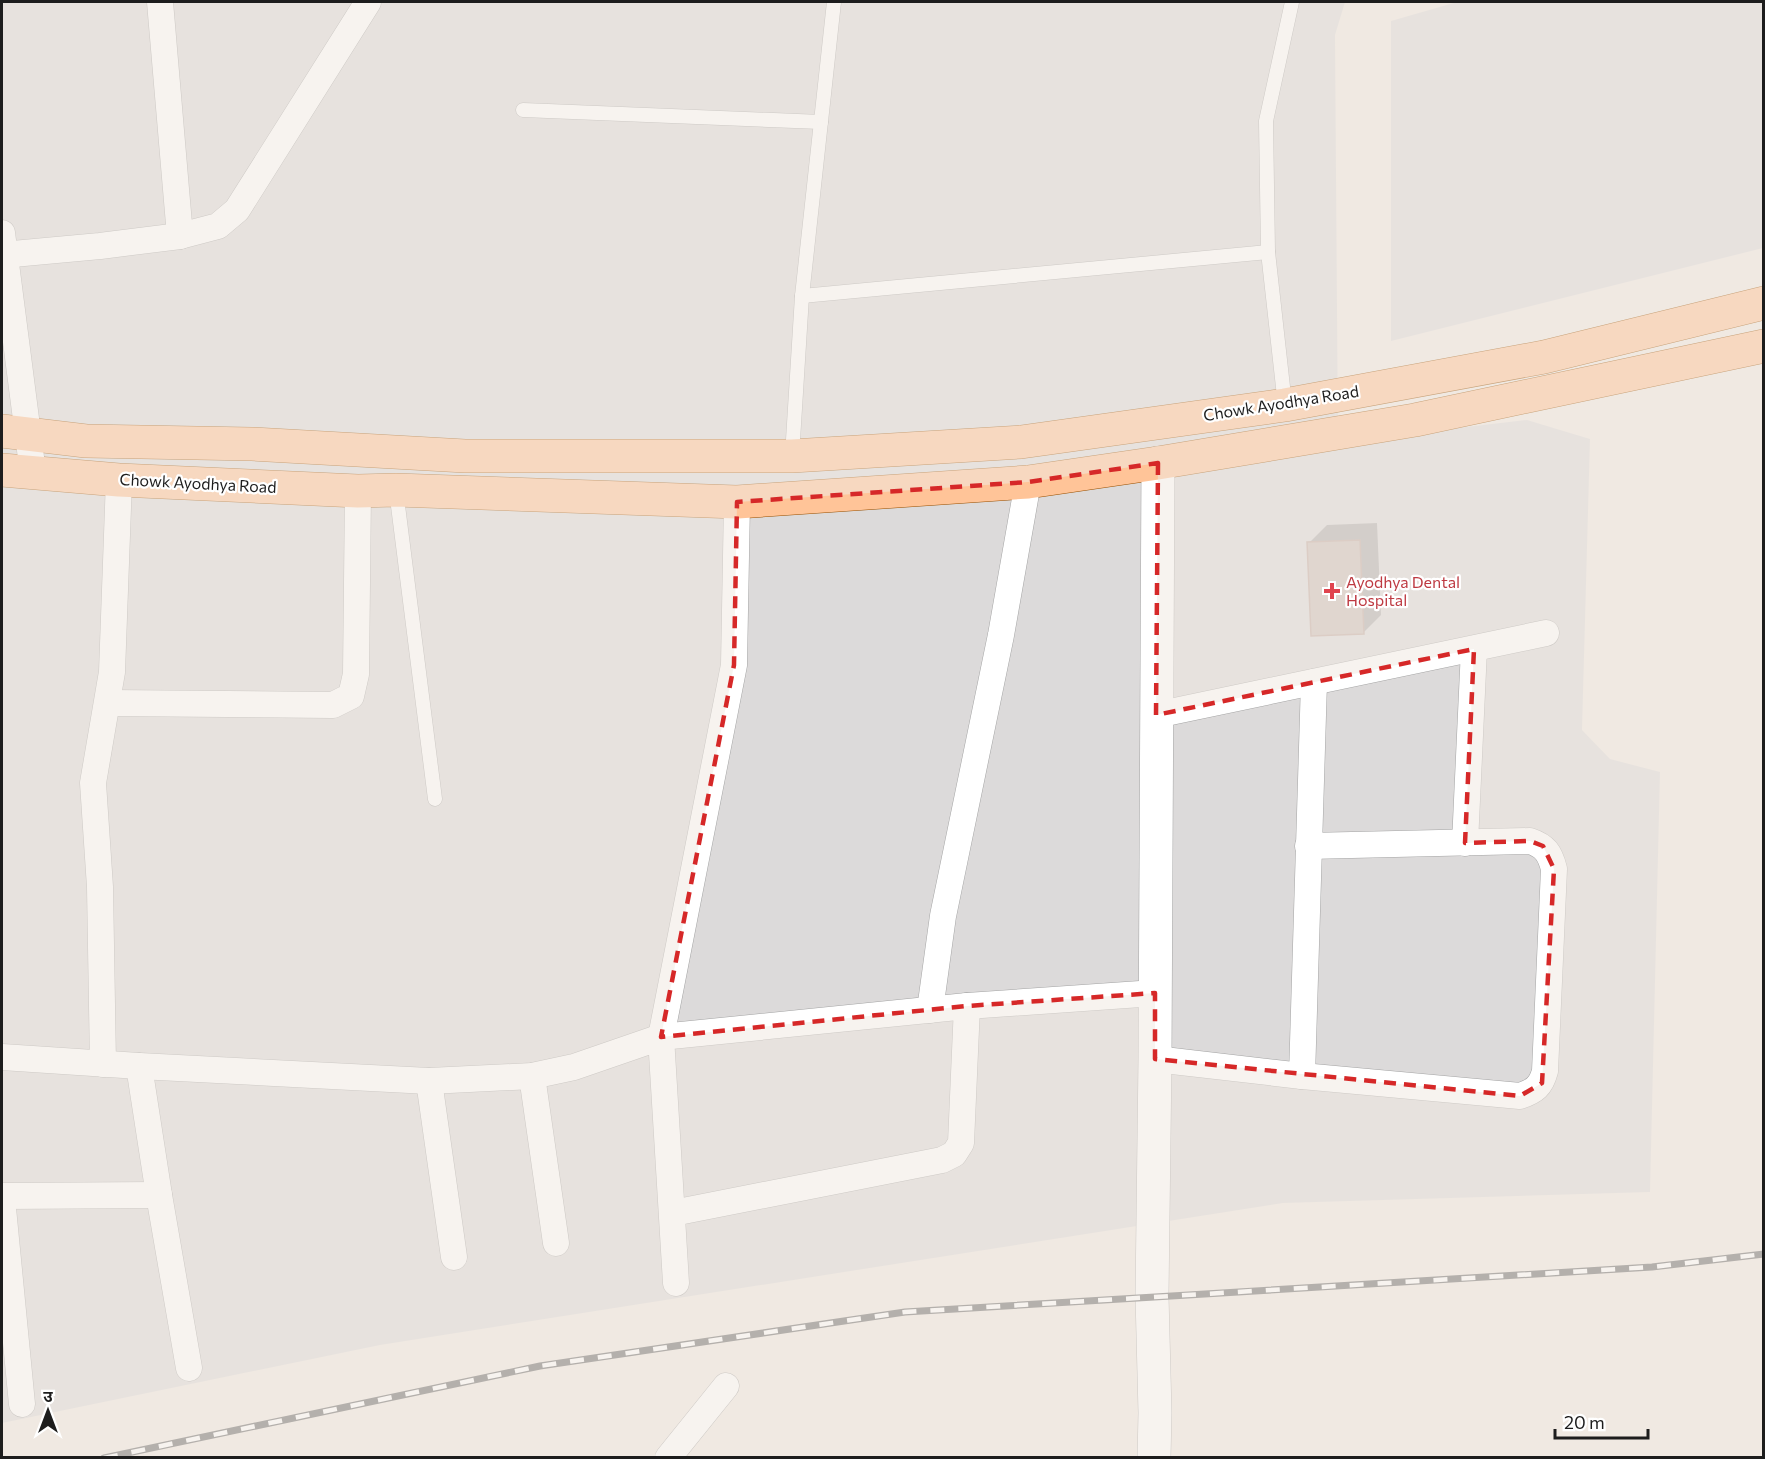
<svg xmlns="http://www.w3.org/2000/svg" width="1765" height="1459" viewBox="0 0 1765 1459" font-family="Commissioner,'Noto Sans Devanagari',sans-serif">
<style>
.residential{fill:#dcdada}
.shadow{fill:#0003}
.building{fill:#ccbeb8;stroke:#c3aca3;stroke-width:1.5}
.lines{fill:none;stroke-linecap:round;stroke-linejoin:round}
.service-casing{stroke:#a4a4a4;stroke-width:15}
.minor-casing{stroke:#a4a4a4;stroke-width:27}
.tertiary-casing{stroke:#a4a4a4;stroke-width:34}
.primary-casing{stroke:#974f00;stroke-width:34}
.service{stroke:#fff;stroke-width:14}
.minor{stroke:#fff;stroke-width:26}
.tertiary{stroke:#fff;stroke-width:33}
.primary{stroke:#ffc498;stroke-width:33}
.rail-casing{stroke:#6b6b6b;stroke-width:7}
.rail{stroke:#fff;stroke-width:4.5;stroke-dasharray:14;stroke-linecap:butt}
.marked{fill:none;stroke:#d62828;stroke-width:4.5;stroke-dasharray:12 8;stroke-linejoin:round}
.health-dot{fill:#e0444e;stroke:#fff;stroke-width:2}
.labels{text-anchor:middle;stroke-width:4.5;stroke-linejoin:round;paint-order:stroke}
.street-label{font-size:16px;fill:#1d1d1d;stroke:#fff}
.health-label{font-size:16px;fill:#be3a42;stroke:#fff;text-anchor:start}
</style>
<rect width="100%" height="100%" fill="#f0e9e2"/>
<g class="residential">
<polygon points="2,2 1345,2 1335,35 1338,442 1527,420 1590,439 1582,730 1610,759 1660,772 1650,1192 1283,1203 380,1345 2,1423"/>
<polygon points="1457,2 1763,2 1763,248 1391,341 1391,21"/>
</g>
<polygon class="shadow" points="1377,523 1381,615 1363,633 1309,543 1327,525"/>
<polygon class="building" points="1360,540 1364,634 1311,636 1307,542"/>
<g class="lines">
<defs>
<g id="service">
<polyline points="523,110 821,122"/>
<polyline points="802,296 1268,252"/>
<polyline points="1285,405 1268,252 1266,121 1292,2"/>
<polyline points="792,456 802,296 834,2"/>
<polyline points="396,490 435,799"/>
</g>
<g id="minor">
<polyline points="160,2 180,236"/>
<polyline points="2,233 33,473"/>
<polyline points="2,255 100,246 180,236 218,226 237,210 368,2"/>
<polyline points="108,703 333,705 351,696 356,674 358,491"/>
<polyline points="1156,715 1546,633"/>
<polyline points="1465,843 1474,649"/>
<polyline points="930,1010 943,916 1001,635 1028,482"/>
<polyline points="2,1057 139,1066 429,1081 532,1076 574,1067 661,1037 967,1006 1155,993"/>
<path d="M1155 1059 1302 1076 1520 1096C1535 1091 1541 1086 1545 1071L1554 869C1550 853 1545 846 1530 841L1308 846"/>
<polyline points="103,1064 100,887 93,783 112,672 119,480"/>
<polyline points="139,1066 159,1195 189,1368"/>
<polyline points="532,1076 556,1243"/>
<polyline points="1302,1076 1314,682"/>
<polyline points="429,1081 454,1257"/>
<polyline points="2,1196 159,1195"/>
<polyline points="2,1198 22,1404"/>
<polyline points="673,1213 942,1160 954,1154 961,1143 967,1006"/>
<polyline points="676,1283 661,1037 734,665 737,502"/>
<polyline points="668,1458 726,1386"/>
</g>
<polyline id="tertiary" points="1154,1458 1155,1413 1152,1296 1155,1059 1158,463"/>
<g id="primary">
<polyline points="2,431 86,441 252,444 465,456 792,456 1021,442 1285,405 1544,357 1764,303"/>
<polyline points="2,470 119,480 358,491 396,490 737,502 1028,482 1158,463 1415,420 1764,346"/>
</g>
</defs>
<use href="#service" class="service-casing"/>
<use href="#minor" class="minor-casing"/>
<use href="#tertiary" class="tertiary-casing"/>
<use href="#primary" class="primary-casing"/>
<use href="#service" class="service"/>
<use href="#minor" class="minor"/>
<use href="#tertiary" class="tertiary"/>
<use href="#primary" class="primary"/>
<defs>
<polyline id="rail" points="104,1458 540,1366 905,1312 1652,1267 1764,1254"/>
</defs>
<use href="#rail" class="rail-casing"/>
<use href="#rail" class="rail"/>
</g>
<path d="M0 0H1765V1459H0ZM1158 463 1156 715 1474 649 1465 843 1530 841 1543 846 1554 869 1542 1083 1520 1096 1155 1059V993L967 1006 661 1037 734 665 737 502 1028 482Z" fill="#f0e9e2" fill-opacity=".55" fill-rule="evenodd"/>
<path class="marked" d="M1158 463 1156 715 1474 649 1465 843 1530 841 1543 846 1554 869 1542 1083 1520 1096 1155 1059V993L967 1006 661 1037 734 665 737 502 1028 482Z"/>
<path class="health-dot" d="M1329 582h6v6h6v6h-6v6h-6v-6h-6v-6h6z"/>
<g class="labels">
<g class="street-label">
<text transform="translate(1281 403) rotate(-9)" y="6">Chowk Ayodhya Road</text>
<text transform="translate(198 483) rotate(3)" y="6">Chowk Ayodhya Road</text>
</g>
<g class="health-label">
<text x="1346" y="588">Ayodhya Dental<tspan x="1346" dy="18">Hospital</tspan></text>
</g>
</g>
<rect width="1765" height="1459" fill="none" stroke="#1d1d1d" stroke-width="6"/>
<g transform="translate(48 1411)" stroke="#ffffff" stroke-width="4.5" paint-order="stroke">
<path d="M0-4.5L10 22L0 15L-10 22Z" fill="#1d1d1d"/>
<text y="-9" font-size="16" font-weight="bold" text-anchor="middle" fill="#1d1d1d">उ</text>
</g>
<path d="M1555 1429v9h93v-9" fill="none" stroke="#1d1d1d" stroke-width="3"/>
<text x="1564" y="1429" font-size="18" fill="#1d1d1d" stroke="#ffffff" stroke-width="4.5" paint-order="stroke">20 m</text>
</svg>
